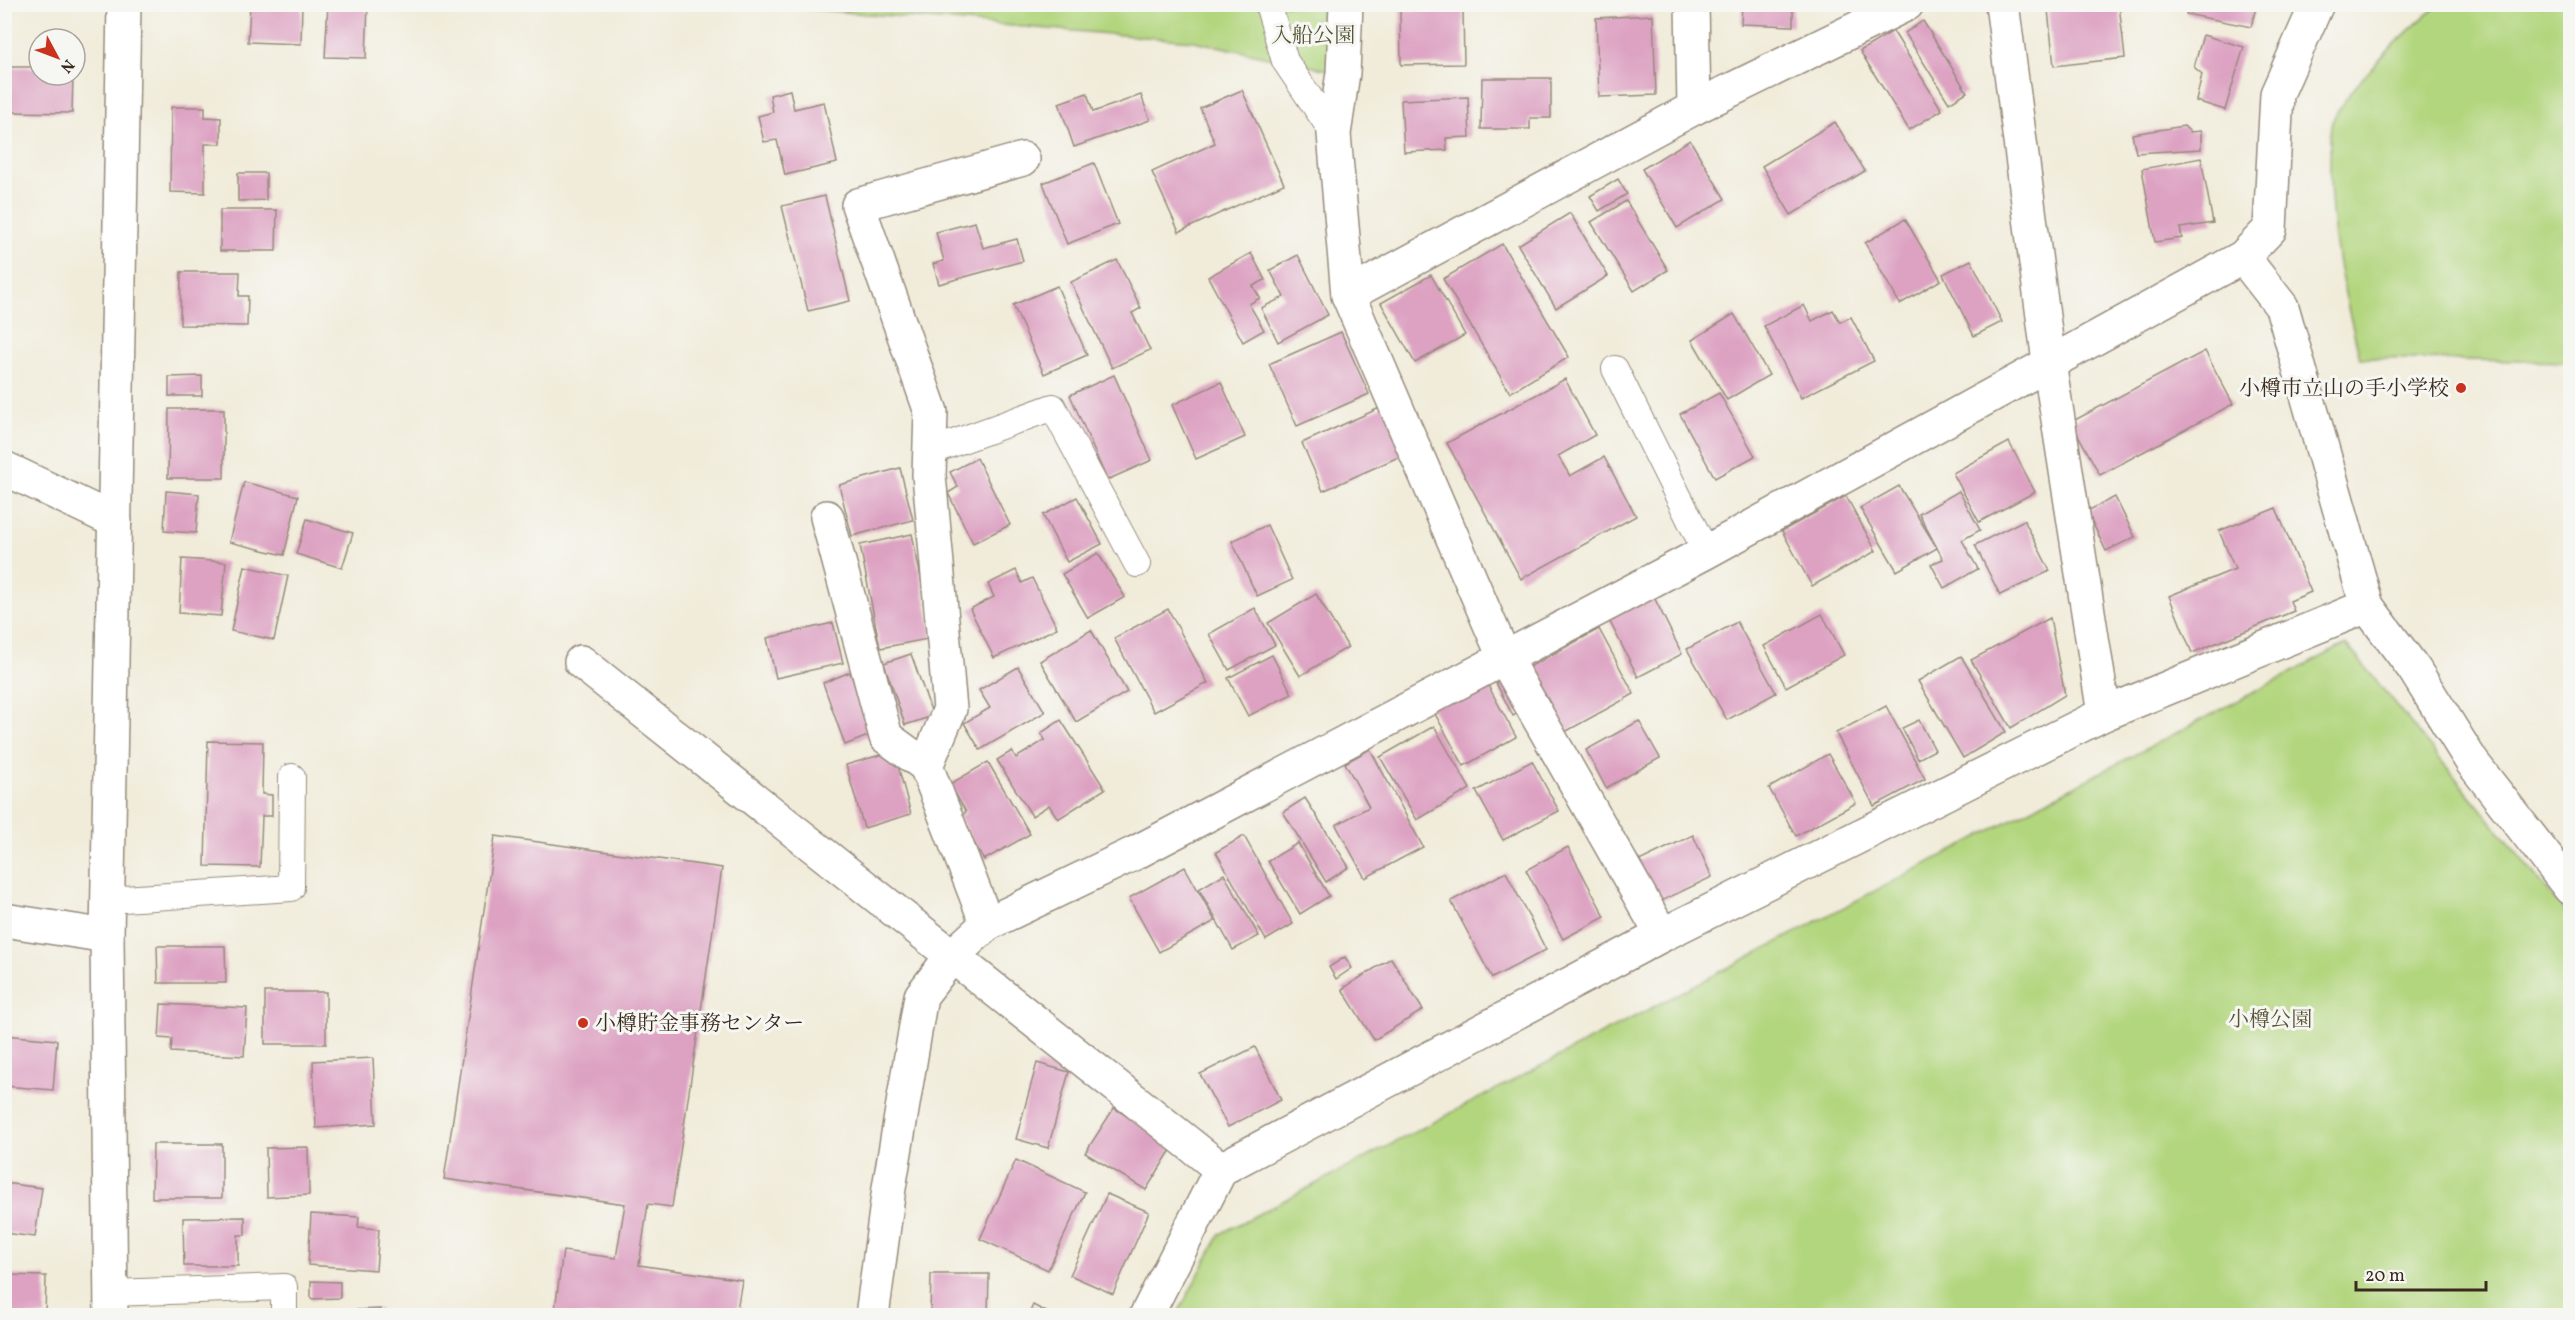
<svg xmlns="http://www.w3.org/2000/svg" width="2575" height="1320" viewBox="0 0 2575 1320" font-family="Vollkorn,'Noto Serif JP',serif">
<style>
.green{fill:#b2d67e;stroke:#76804e;stroke-width:1.5}
.building{fill:#dda2c2}
.lines{fill:none;stroke-linecap:round;stroke-linejoin:round}
.service-casing{stroke:#968b7c;stroke-width:28}
.minor-casing{stroke:#968b7c;stroke-width:36}
.tertiary-casing{stroke:#968b7c;stroke-width:36}
.service{stroke:#fff;stroke-width:26}
.minor{stroke:#fff;stroke-width:33}
.tertiary{stroke:#fff;stroke-width:33}
.poi-dot{fill:#c8321e;stroke:#f6f6f2;stroke-width:2}
.labels{text-anchor:middle;stroke-width:6;stroke-linejoin:round;paint-order:stroke}
.park-label{font-size:21px;fill:#595536;stroke:#f6f6f2}
.poi-label{font-size:21px;fill:#3b2a1e;stroke:#f6f6f2;text-anchor:end}
</style>
<rect width="100%" height="100%" fill="#f6f6f2"/>
<filter id="ink" filterUnits="userSpaceOnUse"><feTurbulence type="fractalNoise" baseFrequency=".0167" numOctaves="2"/><feDisplacementMap in="SourceGraphic" scale="12" xChannelSelector="R" yChannelSelector="G"/><feConvolveMatrix kernelMatrix="1 2 1 2 8 2 1 2 1" color-interpolation-filters="sRGB"/></filter>
<filter id="wash" filterUnits="userSpaceOnUse"><feTurbulence type="fractalNoise" baseFrequency=".008" numOctaves="4" result="noise"/><feDisplacementMap in="SourceGraphic" scale="24" xChannelSelector="R" yChannelSelector="G"/><feGaussianBlur stdDeviation="1.35" result="paint"/><feColorMatrix in="noise" values="0 0 0 0 0 0 0 0 0 0 0 0 0 0 0 0 0 1.4 0 .05"/><feComposite in="paint" operator="in"/></filter>
<g filter="url(#wash)">
<rect width="100%" height="100%" fill="#f1ecda"/>
<g class="green">
<polygon points="760,5 1344,5 1343,73 1194,41"/>
<path d="M2440 5H2570V362L2360 358C2344 294 2329 229 2330 163 2331 151 2329 138 2331 126 2335 101 2417 18 2440 5Z"/>
<polygon points="2346,644 2570,918 2570,1315 1177,1315 1220,1234"/>
</g>
<g id="blocks">
<g class="building">
<polygon points="250,4 302,4 301,44 248,42"/>
<polygon points="328,4 368,4 366,58 325,57"/>
<polygon points="1742,4 1793,4 1793,26 1741,24"/>
<polygon points="2096,4 2119,4 2125,58 2054,66 2048,10"/>
<polygon points="2188,4 2257,4 2251,27 2186,14"/>
<polygon points="1463,9 1464,64 1401,65 1400,10"/>
<polygon points="1653,15 1656,95 1599,97 1596,18"/>
<polygon points="1923,21 1967,92 1949,103 1905,33"/>
<polygon points="1893,31 1942,110 1909,130 1860,51"/>
<polygon points="2203,35 2244,47 2225,110 2196,101 2202,74 2194,67"/>
<polygon points="8,67 39,67 39,75 73,75 72,113 7,112"/>
<polygon points="1482,78 1551,78 1551,118 1530,118 1530,129 1481,129"/>
<polygon points="790,90 794,109 824,102 837,163 785,175 777,140 764,142 758,116 773,112 770,95"/>
<polygon points="1242,90 1284,184 1179,232 1152,172 1215,143 1200,108"/>
<polygon points="1087,93 1093,112 1141,95 1150,120 1074,147 1059,103"/>
<polygon points="1468,97 1470,137 1446,138 1447,150 1404,152 1401,100"/>
<polygon points="171,107 205,107 205,117 221,118 221,144 205,144 205,193 170,192"/>
<polygon points="1835,122 1865,171 1791,215 1762,166"/>
<polygon points="2184,126 2190,132 2201,131 2201,149 2136,153 2132,134"/>
<polygon points="1690,140 1725,199 1677,228 1642,169"/>
<polygon points="2201,158 2213,223 2180,228 2182,238 2155,242 2142,169"/>
<polygon points="1094,163 1118,224 1067,244 1043,183"/>
<polygon points="238,173 266,173 266,200 238,201"/>
<polygon points="1618,179 1627,194 1599,211 1590,196"/>
<polygon points="825,196 850,301 808,311 782,206"/>
<polygon points="1626,201 1668,270 1634,291 1591,222"/>
<polygon points="220,210 277,210 276,251 220,251"/>
<polygon points="1570,213 1608,276 1556,308 1518,245"/>
<polygon points="1905,219 1941,280 1900,304 1865,243"/>
<polygon points="975,222 983,248 1017,239 1023,261 939,284 933,264 944,261 936,232"/>
<polygon points="1502,244 1569,357 1510,393 1443,279"/>
<polygon points="1251,253 1265,280 1253,286 1260,298 1249,304 1264,330 1243,342 1208,277"/>
<polygon points="1298,255 1328,315 1278,342 1261,308 1284,297 1270,270"/>
<polygon points="1117,260 1141,308 1132,313 1150,350 1112,368 1071,282"/>
<polygon points="1971,260 2002,322 1974,336 1943,274"/>
<polygon points="181,272 240,272 239,296 248,296 247,326 180,325"/>
<polygon points="1431,275 1465,335 1415,363 1381,303"/>
<polygon points="1057,286 1087,355 1044,374 1013,305"/>
<polygon points="1804,305 1812,321 1833,310 1840,322 1851,317 1874,361 1801,398 1764,326"/>
<polygon points="1734,314 1769,375 1727,400 1692,340"/>
<polygon points="1341,332 1369,394 1297,426 1269,364"/>
<polygon points="2205,351 2233,404 2100,475 2071,422"/>
<polygon points="1114,375 1152,460 1107,480 1070,395"/>
<polygon points="202,376 202,396 169,396 169,377"/>
<polygon points="1565,379 1595,435 1558,456 1570,476 1604,457 1636,516 1521,579 1447,443"/>
<polygon points="1221,382 1245,437 1196,459 1172,405"/>
<polygon points="1719,393 1755,456 1715,478 1680,414"/>
<polygon points="1384,406 1405,454 1323,491 1302,443"/>
<polygon points="169,409 224,409 224,478 168,478"/>
<polygon points="2009,442 2035,492 1979,522 1953,473"/>
<polygon points="977,458 1010,525 973,543 948,493 958,487 950,472"/>
<polygon points="900,468 913,520 852,536 839,485"/>
<polygon points="244,482 298,496 284,555 229,542"/>
<polygon points="1899,486 1937,548 1897,571 1860,508"/>
<polygon points="166,491 199,494 196,533 164,531"/>
<polygon points="1959,491 1980,530 1962,540 1978,569 1944,588 1931,564 1943,559 1919,514"/>
<polygon points="1846,496 1876,551 1812,586 1782,531"/>
<polygon points="1077,497 1102,544 1067,562 1043,515"/>
<polygon points="2115,497 2135,537 2106,551 2087,511"/>
<polygon points="2276,508 2311,592 2290,601 2294,611 2192,653 2169,596 2235,569 2219,531"/>
<polygon points="307,519 353,533 342,568 296,554"/>
<polygon points="2024,520 2050,571 2000,595 1975,545"/>
<polygon points="1267,525 1292,580 1257,596 1232,541"/>
<polygon points="912,534 933,638 880,648 860,545"/>
<polygon points="1098,553 1125,597 1088,618 1062,574"/>
<polygon points="182,559 226,562 221,616 179,613"/>
<polygon points="245,566 288,576 274,640 231,631"/>
<polygon points="1016,570 1022,583 1032,578 1057,628 994,658 970,609 994,597 988,584"/>
<polygon points="1316,594 1348,647 1300,676 1268,623"/>
<polygon points="1653,595 1682,654 1638,677 1608,618"/>
<polygon points="1255,608 1275,645 1229,670 1209,634"/>
<polygon points="1168,609 1208,683 1154,712 1114,638"/>
<polygon points="1822,614 1844,655 1786,687 1764,646"/>
<polygon points="2050,618 2065,695 2011,728 1971,660"/>
<polygon points="1737,622 1776,693 1727,720 1687,649"/>
<polygon points="833,623 843,663 776,678 767,638"/>
<polygon points="1599,629 1634,694 1565,732 1529,667"/>
<polygon points="1091,630 1127,692 1076,722 1040,661"/>
<polygon points="911,654 933,716 905,725 884,663"/>
<polygon points="1272,655 1292,694 1248,716 1228,678"/>
<polygon points="1961,656 2006,732 1963,758 1918,681"/>
<polygon points="1018,667 1045,712 980,750 964,723 990,708 979,690"/>
<polygon points="850,672 873,734 845,745 823,683"/>
<polygon points="1508,675 1525,709 1513,716 1495,681"/>
<polygon points="1483,676 1516,737 1464,766 1430,705"/>
<polygon points="1886,706 1925,779 1874,806 1836,733"/>
<polygon points="1061,720 1105,789 1058,819 1049,805 1032,816 997,760 1012,751 1016,758 1045,740 1041,733"/>
<polygon points="1919,720 1935,750 1918,759 1902,728"/>
<polygon points="1639,721 1660,758 1606,788 1586,750"/>
<polygon points="1434,726 1470,789 1417,820 1380,757"/>
<polygon points="208,741 263,742 262,794 272,795 272,816 262,816 260,867 205,866"/>
<polygon points="1370,749 1423,847 1365,878 1336,825 1369,807 1345,763"/>
<polygon points="894,751 911,814 864,828 846,765"/>
<polygon points="1828,754 1856,803 1796,836 1769,788"/>
<polygon points="1532,761 1559,811 1503,840 1476,791"/>
<polygon points="988,762 1030,834 984,860 959,817 966,812 950,784"/>
<polygon points="1305,798 1349,867 1326,882 1283,812"/>
<polygon points="1693,835 1712,877 1657,903 1637,862"/>
<polygon points="495,836 722,868 672,1207 648,1204 639,1265 742,1280 736,1316 554,1316 563,1251 616,1258 625,1204 444,1179"/>
<polygon points="1244,836 1293,924 1266,940 1216,852"/>
<polygon points="1298,843 1329,896 1300,914 1268,861"/>
<polygon points="1568,847 1605,917 1563,939 1526,870"/>
<polygon points="1185,867 1215,921 1159,952 1129,898"/>
<polygon points="1506,872 1546,950 1492,978 1451,901"/>
<polygon points="1224,874 1259,936 1233,950 1199,889"/>
<polygon points="157,946 225,946 226,983 158,983"/>
<polygon points="1345,957 1352,968 1336,979 1329,967"/>
<polygon points="1391,958 1423,1010 1374,1040 1342,989"/>
<rect x="265" y="992" width="61" height="52"/>
<polygon points="161,1004 247,1008 244,1056 171,1052 172,1039 159,1038"/>
<polygon points="4,1035 57,1040 53,1090 4,1086"/>
<polygon points="1255,1047 1281,1100 1228,1127 1200,1074"/>
<polygon points="373,1058 376,1124 316,1128 313,1061"/>
<polygon points="1037,1063 1069,1072 1048,1148 1016,1139"/>
<polygon points="1114,1108 1174,1145 1146,1190 1085,1153"/>
<polygon points="153,1144 222,1144 222,1198 152,1198"/>
<polygon points="308,1147 309,1195 267,1197 266,1148"/>
<polygon points="1016,1160 1085,1192 1048,1270 980,1239"/>
<polygon points="4,1183 42,1188 35,1237 4,1233"/>
<polygon points="1107,1194 1149,1212 1113,1294 1070,1275"/>
<polygon points="311,1214 359,1217 358,1227 379,1229 376,1270 308,1265"/>
<polygon points="245,1217 245,1235 238,1235 238,1266 184,1266 183,1218"/>
<polygon points="931,1274 989,1274 988,1316 930,1316"/>
<polygon points="4,1275 46,1276 45,1316 4,1316"/>
<polygon points="311,1281 340,1282 340,1298 311,1299"/>
<polygon points="1033,1305 1054,1316 1028,1316"/>
<polygon points="380,1309 380,1316 330,1316 329,1311"/>
</g>
</g>
</g>
<g filter="url(#ink)">
<use href="#blocks" fill-opacity="0" stroke="#968b7c" stroke-width="1.5"/>
<g class="lines">
<defs>
<g id="service">
<polyline points="1268,4 1285,61 1334,134"/>
<polyline points="1615,369 1706,552"/>
<polyline points="929,452 1053,407 1137,564"/>
<polyline points="108,900 291,888 292,777"/>
<polyline points="111,1293 284,1287 284,1316"/>
</g>
<g id="minor">
<polyline points="1346,4 1343,73 1334,134 1348,295 1504,657 1662,935"/>
<polyline points="1692,4 1694,108"/>
<polyline points="2002,4 2049,362 2104,714"/>
<polyline points="2243,257 2282,307 2367,606 2414,669 2472,762 2570,888"/>
<polyline points="1348,295 1694,108 1907,4"/>
<polyline points="4,468 115,521"/>
<polyline points="827,517 886,737 926,766"/>
<polyline points="581,662 1221,1169"/>
<polyline points="4,920 107,936"/>
<polyline points="987,924 926,766 950,709 929,475 931,412 858,205 1023,159"/>
<polyline points="1146,1316 1221,1169 1662,935 2104,714 2367,606"/>
</g>
<g id="tertiary">
<polyline points="111,1316 107,936 124,4"/>
<polyline points="872,1316 889,1188 921,996 951,957 987,924 1135,853 1706,552 2243,257 2270,229 2277,94 2317,4"/>
</g>
</defs>
<use href="#service" class="service-casing"/>
<use href="#minor" class="minor-casing"/>
<use href="#tertiary" class="tertiary-casing"/>
<use href="#service" class="service"/>
<use href="#minor" class="minor"/>
<use href="#tertiary" class="tertiary"/>
</g>
</g>
<g class="poi-dot">
<circle cx="2461" cy="388" r="6"/>
<circle cx="583" cy="1023" r="6"/>
</g>
<g class="labels">
<g class="park-label">
<text x="1313" y="42">入船公園</text>
<text x="2270" y="1026">小樽公園</text>
</g>
<g class="poi-label">
<text x="2449" y="395">小樽市立山の手小学校</text>
<text x="595" y="1030" text-anchor="start">小樽貯金事務センター</text>
</g>
</g>
<rect width="2575" height="1320" fill="none" stroke="#f6f6f2" stroke-width="24"/>
<g transform="translate(57 57) rotate(131)"><circle r="28" fill="#f6f6f2" stroke="#aba49d" stroke-width="1.5"/>
<path d="M0-4.5L10 22L0 15L-10 22Z" fill="#c8321e"/>
<text y="-9" font-size="16" font-weight="bold" text-anchor="middle" fill="#3b2a1e">N</text>
</g>
<path d="M2356 1281v9h130v-9" fill="none" stroke="#3b2a1e" stroke-width="3"/>
<text x="2365" y="1281" font-size="18" fill="#3b2a1e" stroke="#f6f6f2" stroke-width="4.5" paint-order="stroke">20 m</text>
</svg>
